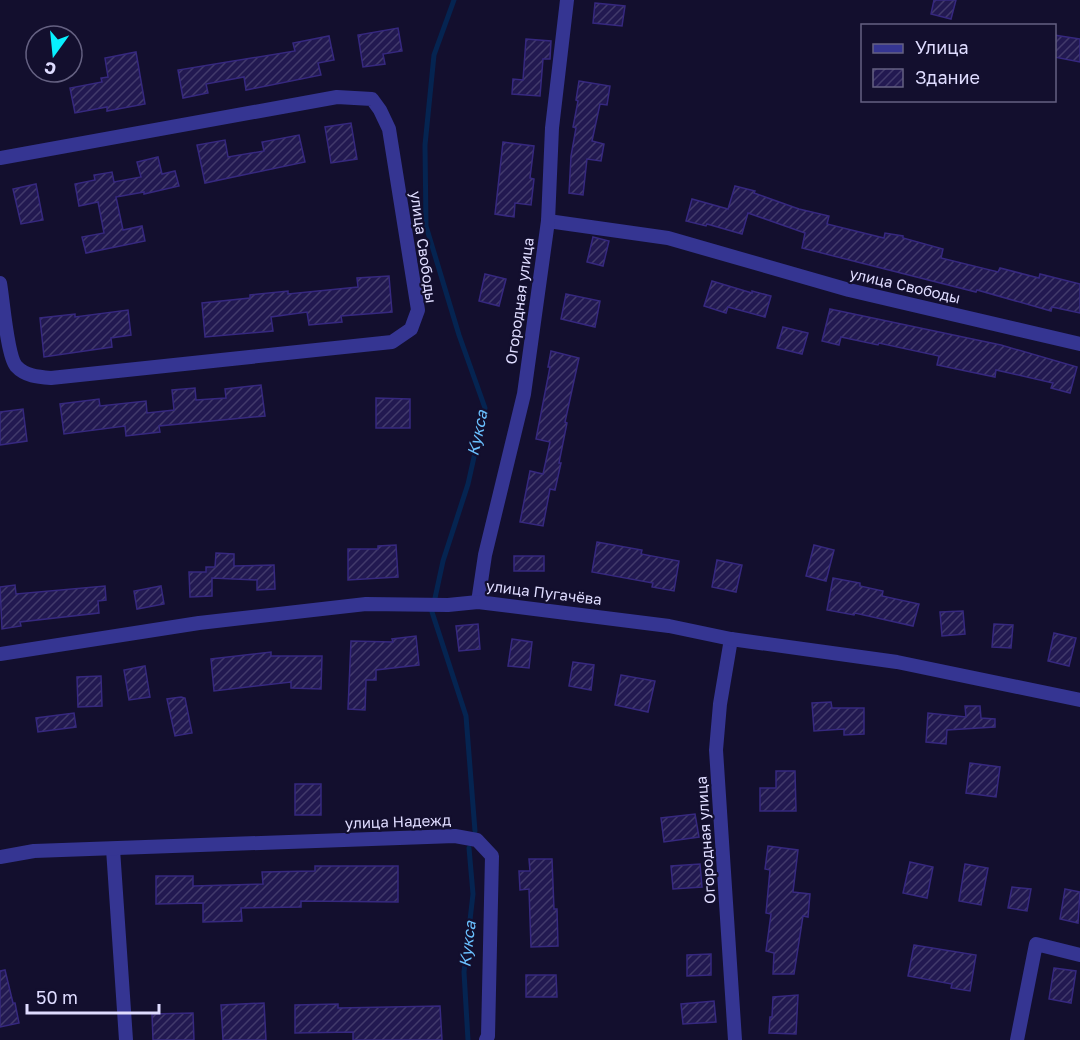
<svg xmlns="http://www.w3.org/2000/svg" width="1080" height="1040" viewBox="0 0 1080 1040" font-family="'Golos Text',sans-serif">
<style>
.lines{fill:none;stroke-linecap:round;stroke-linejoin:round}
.stream{stroke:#052451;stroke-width:5}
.building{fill:url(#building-hatch);stroke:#36287f;stroke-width:1.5}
.minor{stroke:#353592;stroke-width:14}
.labels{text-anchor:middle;stroke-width:4.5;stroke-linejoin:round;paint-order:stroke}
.street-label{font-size:15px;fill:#dfdcff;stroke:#130f2e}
.water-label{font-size:16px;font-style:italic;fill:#6ac0ff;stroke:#130f2e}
</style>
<defs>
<pattern id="building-hatch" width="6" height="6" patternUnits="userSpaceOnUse" patternTransform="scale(1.5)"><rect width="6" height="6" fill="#221951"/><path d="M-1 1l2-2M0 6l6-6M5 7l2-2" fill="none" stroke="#423a6b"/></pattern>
</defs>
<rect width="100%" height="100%" fill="#130f2e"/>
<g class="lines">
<g class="stream">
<polyline points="454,0 434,55 425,145 426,226 459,335 485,408 468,484 443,561 432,612 466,716 475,831"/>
<polyline points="468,1040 464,972 473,894 469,848"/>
</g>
</g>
<g class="building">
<polygon points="934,0 956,0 951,19 931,14"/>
<polygon points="595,3 625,6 622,26 593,23"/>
<polygon points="398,28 402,51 383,54 385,64 363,67 358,35"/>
<polygon points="1054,35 1080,39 1080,62 1054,57"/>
<polygon points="329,36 334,60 318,63 321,75 246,90 244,77 206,84 208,93 183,98 178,70 295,51 293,43"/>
<polygon points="526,39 551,41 550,59 543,59 540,96 512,94 513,79 523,80"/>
<polygon points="136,52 145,104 107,111 107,107 75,113 70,88 102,82 101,78 108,77 105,58"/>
<polygon points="579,81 610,86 607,105 600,104 592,141 604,144 601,161 587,159 583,195 569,193 571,156 576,128 573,127 578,101 576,100"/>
<polygon points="351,123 357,159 331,163 325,127"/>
<polygon points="299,135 305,162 205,183 197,145 225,140 228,157 264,151 262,142"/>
<polygon points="503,142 534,146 530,178 534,179 531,205 515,203 514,217 495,214"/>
<polygon points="158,157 162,174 175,171 179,186 144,194 144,192 116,197 123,230 142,226 145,241 86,253 82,237 104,233 98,202 79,206 75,184 95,180 94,175 112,172 114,182 141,177 137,162"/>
<polygon points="36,184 43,220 21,224 13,189"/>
<polygon points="735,186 755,191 754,193 799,209 829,216 827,224 884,238 885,233 903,236 903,238 943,249 941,258 998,272 1000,268 1039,278 1040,274 1080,284 1080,313 1052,307 1051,311 977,290 976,292 802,248 805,233 748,213 742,234 707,224 706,226 686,221 692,199 728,209"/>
<polygon points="593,237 609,241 603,266 587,262"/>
<polygon points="485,274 506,279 499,306 479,301"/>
<polygon points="389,276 392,312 341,316 342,322 309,325 307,312 271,317 273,331 205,337 202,303 250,298 250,295 288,291 288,294 358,287 357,278"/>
<polygon points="712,281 752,293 752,291 771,296 765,317 728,307 726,313 704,306"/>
<polygon points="566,294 600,301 595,327 561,319"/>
<polygon points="830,309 1001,345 1077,367 1070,393 1051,388 1053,383 996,370 995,377 937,365 939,356 879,343 878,345 841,337 839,345 822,341"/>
<polygon points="128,310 131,335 111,338 112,347 44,357 40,318 75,314 75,317"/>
<polygon points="783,327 808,333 802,354 777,348"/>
<polygon points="551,351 579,358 565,422 567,423 559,463 561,463 555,490 550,489 543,526 520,522 530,471 543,474 550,442 536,439 550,367 548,367"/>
<polygon points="261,385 265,416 159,426 160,432 126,436 125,426 64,434 60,404 99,399 100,406 146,401 147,413 174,410 172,390 195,388 196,400 226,398 225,389"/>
<polygon points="376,398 410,399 410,428 376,428"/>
<polygon points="23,409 27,441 0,445 0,412"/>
<polygon points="597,542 642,550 641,554 679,561 674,591 652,587 653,583 592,572"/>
<polygon points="396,545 398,577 348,580 348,549 378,549 378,546"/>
<polygon points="814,545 834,550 826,581 806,576"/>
<polygon points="216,553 234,554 234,566 274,565 275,589 257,590 257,580 212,578 212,596 190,597 189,572 206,572 206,567 215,567"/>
<rect x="514" y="556" width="30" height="15"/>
<polygon points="717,560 742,565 736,592 712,587"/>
<polygon points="833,578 860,583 860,586 883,591 882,596 919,604 913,626 855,613 854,615 827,610"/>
<polygon points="15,585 16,594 105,586 106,600 98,601 99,613 20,622 21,626 2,629 0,587"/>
<polygon points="161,586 164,604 137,609 134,591"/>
<polygon points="963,611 965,634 942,636 940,612"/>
<polygon points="478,624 480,649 459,651 456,626"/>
<polygon points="994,624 1013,625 1011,648 992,647"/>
<polygon points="1054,633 1076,638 1069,666 1048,661"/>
<polygon points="416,636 419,665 376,670 376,680 366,680 365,710 348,709 351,641 393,642 392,639"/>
<polygon points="512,639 532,642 529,668 508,666"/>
<polygon points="271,652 271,656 322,656 321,689 291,688 291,682 214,691 211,659"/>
<polygon points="573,662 594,665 591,690 569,686"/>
<polygon points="145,666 150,697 129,700 124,670"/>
<polygon points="621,675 655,681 648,712 615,705"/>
<polygon points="101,676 102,706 78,707 77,677"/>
<polygon points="181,697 185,698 192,733 175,736 167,699"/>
<polygon points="831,702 832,708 864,708 864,734 844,735 844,729 814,731 812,703"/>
<polygon points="965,706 980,706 981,718 995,719 995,727 947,730 946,744 926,742 928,713 966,717"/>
<polygon points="74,713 76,727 38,732 36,718"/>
<polygon points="970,763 1000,767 996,797 966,793"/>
<polygon points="776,771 795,771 796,811 760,811 760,788 776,788"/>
<rect x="295" y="784" width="26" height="31"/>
<polygon points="695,814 699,837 664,842 661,818"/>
<polygon points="768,846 798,850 793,892 810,894 808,917 803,916 794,974 773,974 774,953 766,951 771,914 766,913 770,870 765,869"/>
<polygon points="529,859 552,859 554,909 557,909 558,946 531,947 529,889 520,890 519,871 530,871"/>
<polygon points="910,862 933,867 927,898 903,893"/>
<polygon points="700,864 702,887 673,889 671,866"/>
<polygon points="965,864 988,868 981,905 959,901"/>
<polygon points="315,866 398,866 398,902 301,901 301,907 241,908 242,921 203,922 203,903 156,904 156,876 193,876 193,886 263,884 262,872 315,871"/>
<polygon points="1012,887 1031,889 1027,911 1008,908"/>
<polygon points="1065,889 1080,892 1078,923 1060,919"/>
<polygon points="914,945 976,955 970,991 951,988 952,984 908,976"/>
<polygon points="711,954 711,975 687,976 687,955"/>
<polygon points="1054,968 1076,971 1071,1003 1049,999"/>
<polygon points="5,970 13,1003 15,1003 19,1023 0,1027 0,971"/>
<polygon points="526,975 556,975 557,997 526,997"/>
<polygon points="798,995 796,1034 769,1033 770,1017 772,1017 773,997"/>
<polygon points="714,1001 716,1022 683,1024 681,1004"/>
<polygon points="264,1003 266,1040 223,1040 221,1005"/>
<polygon points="338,1004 338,1008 440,1006 442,1040 353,1040 353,1032 295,1033 295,1005"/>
<polygon points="193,1013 194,1040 153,1040 152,1014"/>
</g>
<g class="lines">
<g class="minor">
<path d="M0 158 337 97 372 99 380 110 389 129 418 310 411 329 392 342 51 378C38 377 25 376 16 366 7 355 3 299 0 283"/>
<polyline points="548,221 668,238 849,290 1080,344"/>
<polyline points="478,602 485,555 524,394 548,221 552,128 567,0"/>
<polyline points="731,639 720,704 716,750 735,1040"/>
<polyline points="0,654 199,623 366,604 448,605 478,602 669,626 731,639 897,662 1080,700"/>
<polyline points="113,849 126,1040"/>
<polyline points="0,857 34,851 455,836 477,840 492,856 488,1036 486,1040"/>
<polyline points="1017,1040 1036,944 1080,955"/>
</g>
</g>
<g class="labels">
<g class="street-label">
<text transform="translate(423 247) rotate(82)" y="5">улица Свободы</text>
<text transform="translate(905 286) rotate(13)" y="5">улица Свободы</text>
<text transform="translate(520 301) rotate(-82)" y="5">Огородная улица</text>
<text transform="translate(544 593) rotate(7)" y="5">улица Пугачёва</text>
<text transform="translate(398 822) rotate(-2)" y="5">улица Надежд</text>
<text transform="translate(706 840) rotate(-94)" y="5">Огородная улица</text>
</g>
<g class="water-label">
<text transform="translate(477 433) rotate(-78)" y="6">Кукса</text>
<text transform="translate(467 944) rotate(-83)" y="6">Кукса</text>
</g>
</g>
<rect x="861" y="24" width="195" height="78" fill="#130f2e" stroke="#656182" stroke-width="1.5"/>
<rect x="873" y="44" width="30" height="9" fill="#353592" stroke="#656182" stroke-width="1.5"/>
<text x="915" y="54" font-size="18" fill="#dfdcff">Улица</text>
<rect x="873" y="69" width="30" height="18" fill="url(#building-hatch)" stroke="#656182" stroke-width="1.5"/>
<text x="915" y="84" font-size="18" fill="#dfdcff">Здание</text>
<g transform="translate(54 54) rotate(195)"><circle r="28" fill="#130f2e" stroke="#656182" stroke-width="1.5"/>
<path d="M0-4.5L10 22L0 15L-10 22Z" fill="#08f0ff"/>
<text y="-9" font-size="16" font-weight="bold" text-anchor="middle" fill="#dfdcff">С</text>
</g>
<path d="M27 1004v9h132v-9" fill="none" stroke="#dfdcff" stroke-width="3"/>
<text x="36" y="1004" font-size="18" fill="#dfdcff" stroke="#130f2e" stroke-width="4.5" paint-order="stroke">50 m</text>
</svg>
